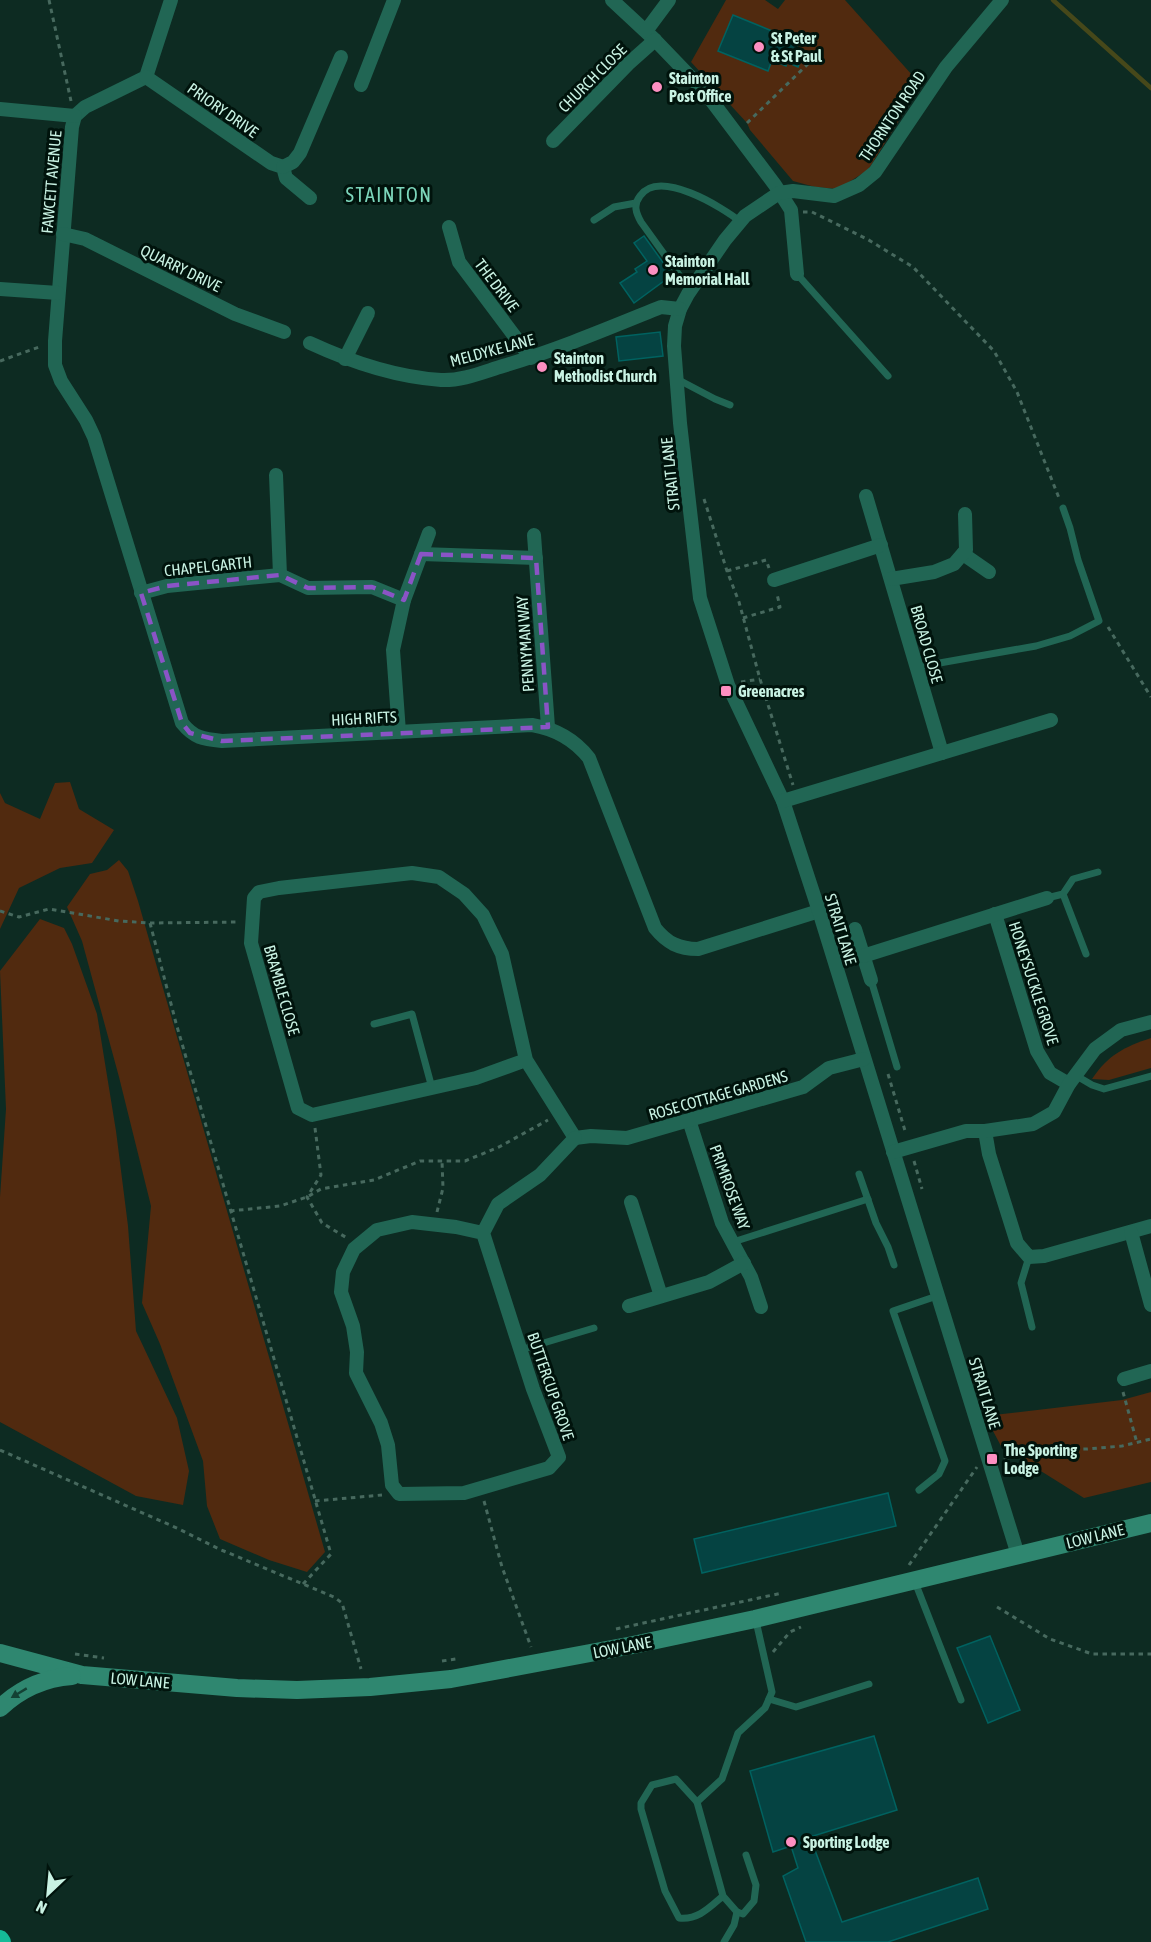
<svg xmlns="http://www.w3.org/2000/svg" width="1151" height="1942" viewBox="0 0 1151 1942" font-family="'Asap Condensed',sans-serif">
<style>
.green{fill:#512a0f}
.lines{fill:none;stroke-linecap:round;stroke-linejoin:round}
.stream{stroke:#46481a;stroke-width:4.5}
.building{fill:#054342;stroke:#006260;stroke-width:1.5}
.path{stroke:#47695e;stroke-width:3;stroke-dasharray:4.5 4.5;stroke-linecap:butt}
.lane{stroke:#216654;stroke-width:7}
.street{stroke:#216654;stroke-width:14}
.secondary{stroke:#2f8770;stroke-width:18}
.highway{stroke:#15bb98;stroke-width:18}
.oneway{fill:#134134}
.marked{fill:none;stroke:#8a54c6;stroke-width:4.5;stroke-dasharray:12 8;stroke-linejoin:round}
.poi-dot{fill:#fd8fc1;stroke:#00130c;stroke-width:2}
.labels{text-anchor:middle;stroke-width:6;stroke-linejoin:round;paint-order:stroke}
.poi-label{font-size:16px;font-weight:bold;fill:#c8f2e3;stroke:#00130c;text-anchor:start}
.street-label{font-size:16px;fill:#c8f2e3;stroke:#00130c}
.quarter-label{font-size:20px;letter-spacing:1.5px;fill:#7cd6bb;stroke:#00130c}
</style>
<rect width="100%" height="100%" fill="#0d2b22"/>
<g class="green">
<polygon points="726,0 765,0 778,9 785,0 845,0 921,85 868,170 838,189 815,187 793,181 750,130 747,123 691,62"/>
<polygon points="70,782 79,809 114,830 92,863 60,868 19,888 0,929 0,793 5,803 40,819 55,783"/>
<polygon points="119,860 128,871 138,901 325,1552 307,1572 269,1560 220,1539 207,1506 203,1461 160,1344 142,1303 151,1206 119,1077 82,941 67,907 90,874 107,870"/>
<polygon points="40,919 64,928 72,944 97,1014 116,1131 128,1226 136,1331 177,1418 189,1471 183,1505 136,1496 0,1422 0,1197 6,1109 0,971"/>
<path d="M1151 1038V1068L1109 1080 1092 1079C1108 1055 1124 1047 1151 1038Z"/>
<polygon points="1151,1392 1151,1482 1084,1498 1001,1446 985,1416 1122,1400"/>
</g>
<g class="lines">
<polyline class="stream" points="1053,0 1151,88"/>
</g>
<g class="building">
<polygon points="733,15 799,42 795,52 803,55 798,67 787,62 786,66 772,60 768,71 718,51"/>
<polygon points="644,236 672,275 634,303 620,283 637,272 635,269 647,261 634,243"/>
<polygon points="660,332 663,356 619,361 616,337"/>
<polygon points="888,1493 896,1526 702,1573 694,1539"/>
<polygon points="990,1636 1020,1710 988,1723 957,1648"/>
<polygon points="874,1736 897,1810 810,1837 842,1922 978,1878 988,1909 888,1942 806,1942 783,1876 798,1868 791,1846 773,1852 750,1771"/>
</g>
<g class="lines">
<g class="path">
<polyline points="49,0 71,101"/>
<polyline points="747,123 810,62"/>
<polyline points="803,212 812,212 867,239 913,267 994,351 1017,392 1059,498"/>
<polyline points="0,361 42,346"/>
<polyline points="704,499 727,571 739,602 760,679 793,785"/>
<polyline points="727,571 766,560 769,568"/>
<polyline points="743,618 780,607 777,594"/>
<polyline points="1108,627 1151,697"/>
<polyline points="741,682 760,679"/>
<polyline points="830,895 836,903 842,925"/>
<polyline points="0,911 19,917 49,909 119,921 150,923 239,922"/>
<polyline points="150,923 176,1023 331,1554 303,1584"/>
<polyline points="888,1074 906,1134"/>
<polyline points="315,1128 321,1175 307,1197 322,1223 347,1238"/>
<polyline points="914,1161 922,1189"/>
<polyline points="230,1211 280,1206 307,1197 321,1189 374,1180 420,1161 465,1161 499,1147 548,1120"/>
<polyline points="437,1212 443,1188 442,1161"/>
<polyline points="1123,1392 1137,1443"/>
<polyline points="0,1450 179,1529 219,1549 334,1597 342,1603 361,1669"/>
<polyline points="1004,1460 1034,1450 1087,1449 1122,1446 1151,1439"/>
<polyline points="315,1501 382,1495"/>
<polyline points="484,1501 502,1567 531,1647"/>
<polyline points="909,1565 977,1467"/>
<polyline points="997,1607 1050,1639 1092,1654 1151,1654"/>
<polyline points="616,1629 782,1593"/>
<polyline points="773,1652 790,1632 801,1627"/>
<polyline points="75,1654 104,1658"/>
<polyline points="442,1661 456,1659"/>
</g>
<g class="lane">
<polyline points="594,220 614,207 636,203"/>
<polyline points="797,274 888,376"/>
<path d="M690 290 641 222C636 213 633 205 640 196 659 168 722 207 741 222"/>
<polyline points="677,379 715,399 730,405"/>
<polyline points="917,667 1036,646 1070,636 1099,621 1078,560 1070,528 1063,508"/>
<polyline points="1063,894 1086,954"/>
<polyline points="1047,898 1063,894 1073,879 1098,872"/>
<polyline points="871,980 897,1067"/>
<polyline points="374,1024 412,1014 432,1088"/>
<polyline points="1075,1075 1092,1085 1104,1089 1151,1076"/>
<polyline points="859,1174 876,1223 888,1247 894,1265"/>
<polyline points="733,1242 868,1199"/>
<polyline points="1029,1257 1021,1283 1032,1327"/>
<polyline points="520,1350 594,1328"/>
<polyline points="919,1490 939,1474 945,1461 893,1311 937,1296"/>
<polyline points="915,1582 961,1700"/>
<polyline points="769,1699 796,1707 869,1684"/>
<polyline points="697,1802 722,1779 738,1733 765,1708 772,1692 756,1621"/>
<path d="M723 1896C709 1908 698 1920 679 1918L665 1891 641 1809V1803L652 1785 676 1779 697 1802 723 1896 737 1912"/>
<polyline points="737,1912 743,1914 754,1901 756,1885 746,1855"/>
<polyline points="724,1942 734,1925 737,1912"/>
</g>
<g class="street">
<path d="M171 0 146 77 85 107 75 116 72 127 55 341V365L61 381 86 420 94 437 182 723C194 738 203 739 222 741L532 725C556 729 574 739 589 758L655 928C667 943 679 949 698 949L819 911"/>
<polyline points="612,0 655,40 705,92 775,185 791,210 797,274"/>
<polyline points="1002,0 946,67 875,172 859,185 834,196 793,191 779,193 745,216 725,240 688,294 680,309 675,326 674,346 680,423 700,598 728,685 783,801 819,911 1018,1555"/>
<polyline points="646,31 669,0"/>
<polyline points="146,77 271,163 283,167 286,178 310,198"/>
<polyline points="361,85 394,0"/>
<polyline points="0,109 75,116"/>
<polyline points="553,141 628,64 655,40"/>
<polyline points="283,167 293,162 300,153 341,57"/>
<polyline points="449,227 459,262 531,358"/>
<polyline points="63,234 85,239 235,314 284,332"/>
<polyline points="0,289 58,293"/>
<path d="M310 343C351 362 395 377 441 380 462 381 483 372 503 366 557 350 609 328 661 307L680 309"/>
<polyline points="345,359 368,313"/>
<polyline points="276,475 280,575"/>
<polyline points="866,496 942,753"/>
<polyline points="534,535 548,727"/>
<polyline points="421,554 536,558"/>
<polyline points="963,554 989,572"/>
<polyline points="891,579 934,572 954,564 966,550 965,514"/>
<polyline points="774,580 881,545"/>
<polyline points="141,593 167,586 280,575 308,588 372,587 404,600"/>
<polyline points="399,732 393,650 404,600 429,533"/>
<polyline points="783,801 1051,720"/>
<polyline points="995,914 1037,1051 1050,1073 1069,1084"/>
<polyline points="855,929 871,980"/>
<polyline points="863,956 1047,898"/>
<polyline points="526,1060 476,1078 312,1115 298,1108 251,943 254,898 259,892 279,888 412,873 439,877 464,894 483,915 502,954 526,1060 575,1138"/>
<polyline points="689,1120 722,1223 751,1277 761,1307"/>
<polyline points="985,1131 989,1154 1017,1243 1029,1257 1044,1256 1151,1226"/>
<polyline points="575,1138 591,1136 627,1138 803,1087 829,1068 864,1059"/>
<polyline points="893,1152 966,1131 985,1131 1033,1124 1054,1112 1069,1084 1095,1049 1121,1030 1151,1022"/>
<polyline points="631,1202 661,1296"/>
<polyline points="1131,1232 1151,1305"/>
<polyline points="483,1233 456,1227 412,1222 377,1230 354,1249 343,1272 341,1292 353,1326 357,1352 356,1373 381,1423 388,1445 392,1485 399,1494 464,1493 549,1468 559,1457 533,1389 483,1233 498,1204 540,1175 575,1138"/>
<polyline points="629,1306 709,1282 744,1263"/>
<polyline points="1124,1379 1151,1371"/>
</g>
<g class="secondary">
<polyline points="0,1653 82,1675 237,1688 297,1690 370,1687 451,1679 633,1645 755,1619 1151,1523"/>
<path d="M0 1708C20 1689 44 1678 72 1676"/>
</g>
<polyline class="highway" points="0,1939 2,1942"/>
</g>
<defs><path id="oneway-solid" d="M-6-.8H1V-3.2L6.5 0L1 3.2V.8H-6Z" transform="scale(1.5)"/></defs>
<use class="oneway" href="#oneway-solid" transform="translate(19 1693) rotate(149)"/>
<path class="marked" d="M421 554 536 558 548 727 222 741 190 733 182 723 141 593 167 586 280 575 308 588 372 587 404 600Z"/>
<g class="poi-dot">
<circle cx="759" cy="47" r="6"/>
<circle cx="657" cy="87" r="6"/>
<circle cx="653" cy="270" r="6"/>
<circle cx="542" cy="367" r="6"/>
<rect x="720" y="685" width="12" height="12" rx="3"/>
<rect x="986" y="1453" width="12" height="12" rx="3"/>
<circle cx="791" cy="1842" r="6"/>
</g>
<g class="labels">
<g class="poi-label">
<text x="771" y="44">St Peter<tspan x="771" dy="18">&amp; St Paul</tspan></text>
<text x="669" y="84">Stainton<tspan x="669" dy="18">Post Office</tspan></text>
<text x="665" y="267">Stainton<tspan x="665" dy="18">Memorial Hall</tspan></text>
<text x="554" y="364">Stainton<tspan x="554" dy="18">Methodist Church</tspan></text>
<text x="738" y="697">Greenacres</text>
<text x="1004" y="1456">The Sporting<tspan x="1004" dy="18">Lodge</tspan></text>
<text x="803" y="1848">Sporting Lodge</text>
</g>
<g class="street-label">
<text transform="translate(592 78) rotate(-45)" y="6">CHURCH CLOSE</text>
<text transform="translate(223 110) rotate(35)" y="6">PRIORY DRIVE</text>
<text transform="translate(892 116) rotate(-56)" y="6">THORNTON ROAD</text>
<text transform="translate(51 182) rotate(-85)" y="6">FAWCETT AVENUE</text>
<text transform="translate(181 268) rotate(26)" y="6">QUARRY DRIVE</text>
<text transform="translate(497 285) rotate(53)" y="6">THE DRIVE</text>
<text transform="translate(492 350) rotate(-15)" y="6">MELDYKE LANE</text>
<text transform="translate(670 474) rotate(-96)" y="6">STRAIT LANE</text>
<text transform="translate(208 566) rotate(-6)" y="6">CHAPEL GARTH</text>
<text transform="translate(525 644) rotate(-94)" y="6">PENNYMAN WAY</text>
<text transform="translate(927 644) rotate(74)" y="6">BROAD CLOSE</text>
<text transform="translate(364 718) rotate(-3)" y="6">HIGH RIFTS</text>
<text transform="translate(841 929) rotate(73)" y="6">STRAIT LANE</text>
<text transform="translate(1034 983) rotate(72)" y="6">HONEYSUCKLE GROVE</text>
<text transform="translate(282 990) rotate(74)" y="6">BRAMBLE CLOSE</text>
<text transform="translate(718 1095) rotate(-16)" y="6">ROSE COTTAGE GARDENS</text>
<text transform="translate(730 1187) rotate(70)" y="6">PRIMROSE WAY</text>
<text transform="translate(551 1386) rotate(71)" y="6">BUTTERCUP GROVE</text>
<text transform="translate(985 1393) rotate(73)" y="6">STRAIT LANE</text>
<text transform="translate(1095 1536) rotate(-14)" y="6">LOW LANE</text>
<text transform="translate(622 1647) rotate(-11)" y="6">LOW LANE</text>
<text transform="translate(140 1680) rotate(5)" y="6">LOW LANE</text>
</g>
<g class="quarter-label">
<text x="389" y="202">STAINTON</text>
</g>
</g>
<g transform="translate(48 1894) rotate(206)" stroke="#00130c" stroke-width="4.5" paint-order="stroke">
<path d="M0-4.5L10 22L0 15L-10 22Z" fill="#c8f2e3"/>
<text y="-9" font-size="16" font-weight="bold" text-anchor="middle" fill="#c8f2e3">N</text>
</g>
</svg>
